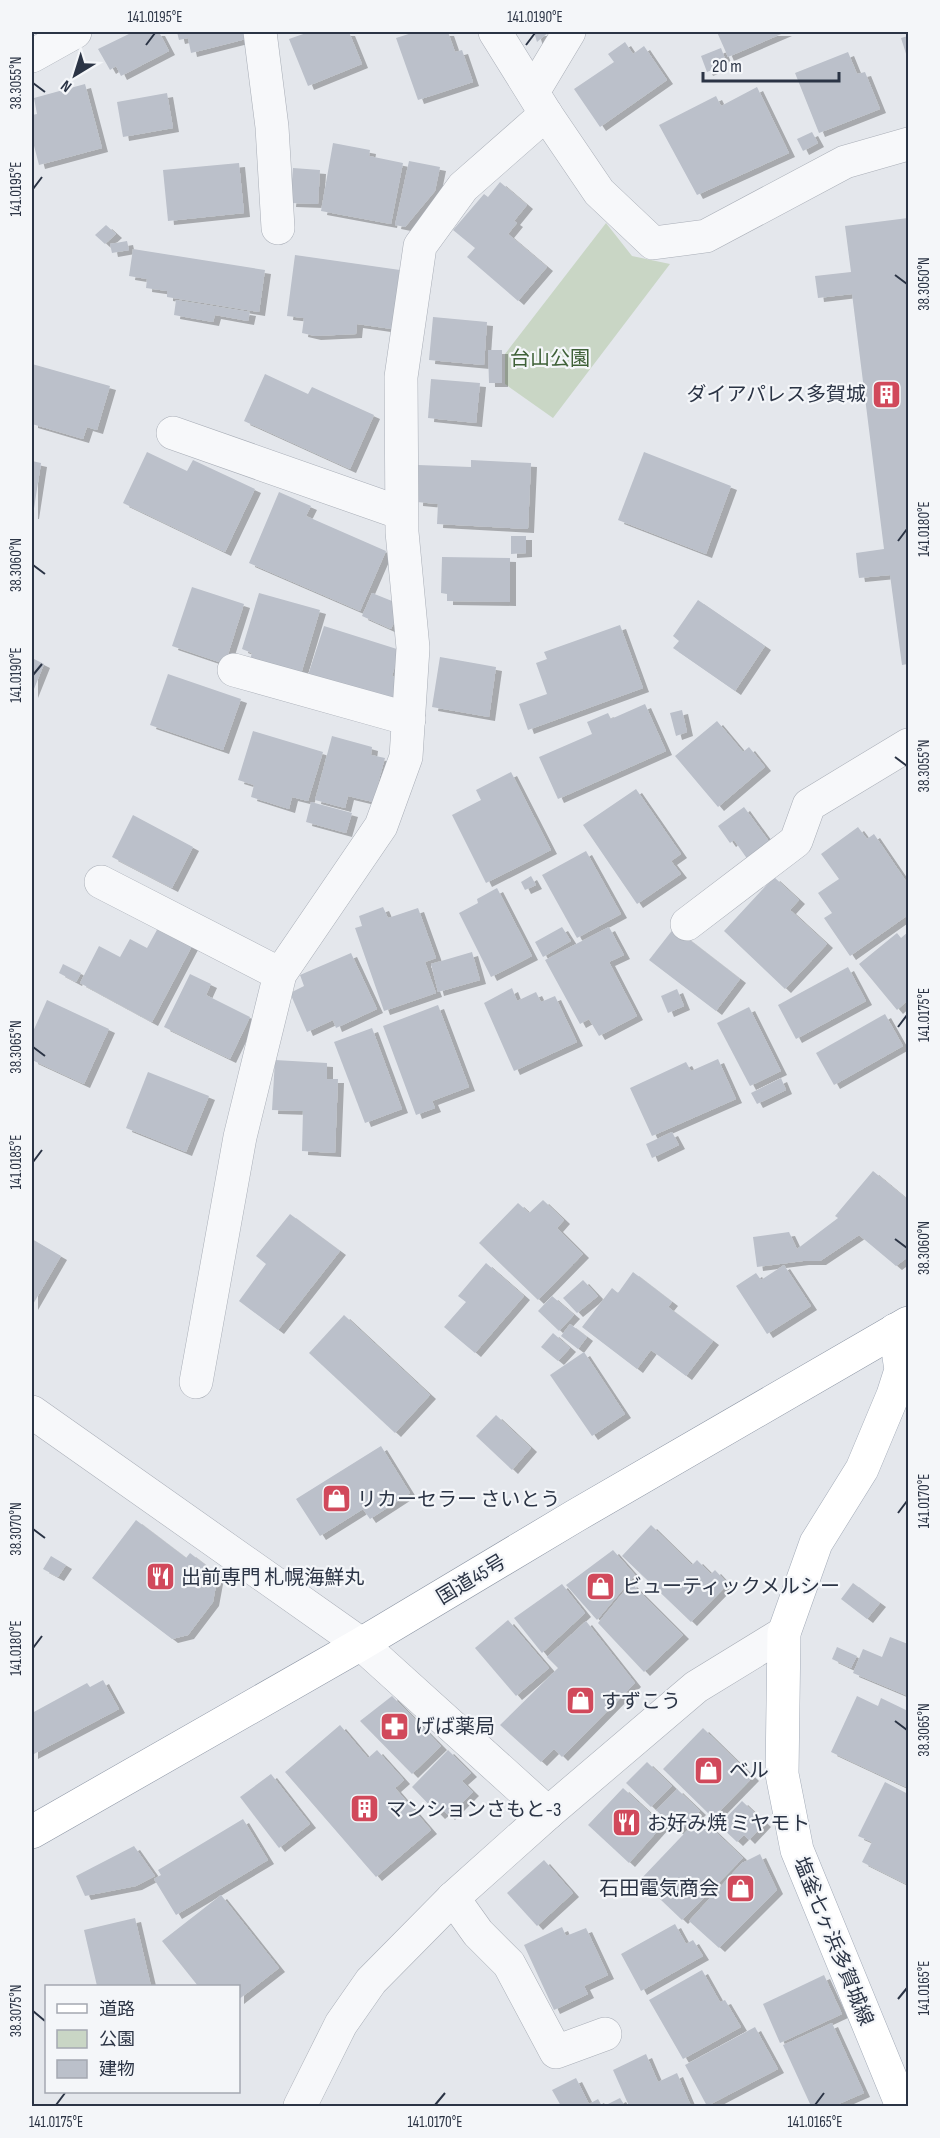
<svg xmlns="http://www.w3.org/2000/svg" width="940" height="2138" viewBox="0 0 940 2138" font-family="'Sofia Sans Condensed','Noto Sans JP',sans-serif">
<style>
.green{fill:#c9d6c5}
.building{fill:#bbc0ca;filter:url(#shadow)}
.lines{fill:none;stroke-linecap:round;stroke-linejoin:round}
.minor-casing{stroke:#a9aeb7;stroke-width:34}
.major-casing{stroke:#a3abb8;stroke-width:34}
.highway-casing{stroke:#8b94a3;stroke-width:34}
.minor{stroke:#f7f8fa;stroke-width:33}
.major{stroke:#fff;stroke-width:33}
.highway{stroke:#fff;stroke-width:33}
.ticks{fill:none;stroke:#2b3445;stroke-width:2}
.labels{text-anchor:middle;stroke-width:4.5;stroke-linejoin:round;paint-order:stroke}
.park-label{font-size:20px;fill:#3f6138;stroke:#f4f6f9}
.poi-label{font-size:20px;fill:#2b3445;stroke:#f4f6f9;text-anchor:start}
.street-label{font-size:20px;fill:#2b3445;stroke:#f4f6f9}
.neatline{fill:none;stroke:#2b3445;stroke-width:2}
.ticks-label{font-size:15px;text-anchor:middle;fill:#2b3445}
</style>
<defs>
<filter id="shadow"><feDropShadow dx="6" dy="4" stdDeviation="0" flood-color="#0004"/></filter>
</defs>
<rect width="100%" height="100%" fill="#e4e7ec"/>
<polygon class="green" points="606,223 632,256 670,264 553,418 505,384 505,354"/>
<g class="building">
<polygon points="133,32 159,32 169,51 121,76 116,66 110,70 98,49"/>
<polygon points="177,32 244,32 246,39 191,53 188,38 179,40"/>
<polygon points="309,32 349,32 362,64 308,86 289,39"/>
<polygon points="415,32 448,32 455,52 462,50 473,82 418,100 396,38"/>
<polygon points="534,32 549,32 537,42"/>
<polygon points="717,32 786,32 728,57"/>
<polygon points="908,36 908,60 901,38"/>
<polygon points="625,42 633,54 644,46 667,80 600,127 574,89 614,62 608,54"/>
<polygon points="721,48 727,64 707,72 701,56"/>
<polygon points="848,52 857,74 865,72 880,109 819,133 795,73"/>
<polygon points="85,84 102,148 39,165 32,138 32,115 37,114 34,98"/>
<polygon points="757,87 789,153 697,195 659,125 716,96 721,106"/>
<polygon points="167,93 173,128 123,137 117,102"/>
<polygon points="812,132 818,143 803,151 797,139"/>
<polygon points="333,143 370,150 369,156 403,163 391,224 321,211"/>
<polygon points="409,161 440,167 435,191 405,227 395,225"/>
<polygon points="239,163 244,213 168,221 163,170"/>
<polygon points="293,168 320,170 318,204 290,203"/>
<polygon points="500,182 527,205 514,221 517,223 508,234 547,267 518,301 467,257 475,248 453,230 484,194 488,197"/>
<polygon points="908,218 908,664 902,665 890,575 859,578 858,572 856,553 884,549 852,294 818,298 815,276 851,272 845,226"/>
<polygon points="106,225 116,234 105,244 95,235"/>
<polygon points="127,241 129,250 112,253 110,244"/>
<polygon points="133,249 265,270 259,312 167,297 167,291 146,288 147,279 129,276"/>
<polygon points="295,255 400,270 392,329 357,324 356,334 315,336 302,333 304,318 287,316"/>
<polygon points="176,300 250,312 248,321 215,315 213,322 174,315"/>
<polygon points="433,317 487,322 484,365 429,360"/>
<polygon points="488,350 502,350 502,383 489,383"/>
<polygon points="32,364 110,386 97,430 87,427 83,439 32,424"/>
<polygon points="265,374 308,394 312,387 374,415 350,469 244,421"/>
<polygon points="431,379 480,383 476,423 428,418"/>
<polygon points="147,452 187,471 193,460 255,489 225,552 123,503"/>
<polygon points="644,452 731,486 706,554 618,520"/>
<polygon points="471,460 531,463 528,529 437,524 438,504 417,502 418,465 471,467"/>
<polygon points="32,461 41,463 33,515 32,515"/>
<polygon points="279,492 311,506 306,516 386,551 360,611 249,563"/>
<polygon points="511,536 526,536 526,553 511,554"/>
<polygon points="442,557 510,558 510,602 447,601 447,594 441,593"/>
<polygon points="192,587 244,604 225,664 172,646"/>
<polygon points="259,593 320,610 301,674 250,659 252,653 242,649"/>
<polygon points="372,593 402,605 391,629 362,616"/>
<polygon points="698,600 765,646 735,691 673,648 679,641 673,636"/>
<polygon points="620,625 643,688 528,730 519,704 547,694 536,663 547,659 544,652"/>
<polygon points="324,626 400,650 392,676 399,678 393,701 308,675"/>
<polygon points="440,657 496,667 489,717 432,707"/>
<polygon points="32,658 44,664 32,694"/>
<polygon points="168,674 241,699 223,750 150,725"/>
<polygon points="645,704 666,751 558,799 539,757 592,734 587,722 608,713 611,719"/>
<polygon points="682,710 687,732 676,736 670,713"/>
<polygon points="717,721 743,752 749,747 765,767 718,807 675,756"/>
<polygon points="253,731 323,752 308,801 292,797 289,809 251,797 254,785 238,780"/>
<polygon points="332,736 372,747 371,755 385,758 373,802 348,796 345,808 315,800"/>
<polygon points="511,772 551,850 486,883 452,815 481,800 476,790"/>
<polygon points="636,789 681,854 671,861 681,874 637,904 583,825"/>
<polygon points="311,802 352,813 346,833 306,822"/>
<polygon points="744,807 771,844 748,860 734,840 730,843 718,826"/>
<polygon points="133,815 193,847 172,888 112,857"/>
<polygon points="858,827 867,839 874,834 908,884 908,915 850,956 824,918 832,913 818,893 839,879 821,854"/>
<polygon points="586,851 621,914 577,938 542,875"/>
<polygon points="531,876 536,885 525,890 521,882"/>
<polygon points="774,877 799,900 790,910 827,944 785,989 724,931"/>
<polygon points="497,888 532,956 491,977 459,913 478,903 477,899"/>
<polygon points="383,907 388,918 418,908 436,958 425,962 436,993 384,1011 355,928 362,926 359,916"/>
<polygon points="562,927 571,941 543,957 535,942"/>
<polygon points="609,927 624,955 609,962 637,1016 599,1036 589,1019 580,1024 545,960"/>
<polygon points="158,928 192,946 152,1022 80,983 99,946 120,957 130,939 147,948"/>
<polygon points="674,928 740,979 716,1011 649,960"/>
<polygon points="908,932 908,1000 897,1010 859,964 897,933 901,938"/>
<polygon points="472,952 480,980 438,992 431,964"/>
<polygon points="351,953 377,1009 336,1028 333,1020 307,1032 290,993 304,986 300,975"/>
<polygon points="63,964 81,973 76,982 59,973"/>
<polygon points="848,967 866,1001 796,1039 778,1005"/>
<polygon points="190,974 211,984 206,995 250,1017 230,1059 164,1027"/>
<polygon points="512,988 517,1001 536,992 541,1002 555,996 577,1042 514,1071 484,1003"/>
<polygon points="677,989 684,1006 668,1013 661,996"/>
<polygon points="47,1000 109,1029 84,1084 32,1060 32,1034"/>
<polygon points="438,1005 469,1087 432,1101 435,1108 416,1115 383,1026"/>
<polygon points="749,1007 781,1071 750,1086 717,1023"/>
<polygon points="885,1014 903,1046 834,1085 816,1053"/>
<polygon points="372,1028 402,1109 365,1123 334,1042"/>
<polygon points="718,1059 736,1099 652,1136 630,1088 686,1062 691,1071"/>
<polygon points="275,1060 327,1063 327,1079 338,1079 335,1153 302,1151 303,1111 272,1110"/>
<polygon points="148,1072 209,1096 186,1152 126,1128"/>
<polygon points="781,1078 786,1090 757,1104 751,1093"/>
<polygon points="672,1132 679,1145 652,1158 646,1144"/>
<polygon points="873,1171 908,1200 908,1257 896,1266 859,1235 820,1261 803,1261 757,1267 753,1237 789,1232 797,1249 838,1218 835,1216"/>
<polygon points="543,1200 564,1220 557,1228 583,1254 538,1300 479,1243 518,1203 529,1213"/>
<polygon points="290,1214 340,1251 278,1330 239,1301 266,1264 256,1256"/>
<polygon points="32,1239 61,1256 32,1306"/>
<polygon points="486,1263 524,1296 475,1353 444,1327 466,1302 458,1296"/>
<polygon points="784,1265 811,1306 767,1334 736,1286 756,1273 761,1280"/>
<polygon points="633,1272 672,1302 668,1307 713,1341 686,1376 651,1350 637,1369 582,1327 612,1288 618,1293"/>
<polygon points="583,1280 598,1296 577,1313 563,1298"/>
<polygon points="552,1296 574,1315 559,1331 538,1311"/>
<polygon points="344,1315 430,1395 395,1433 309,1353"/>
<polygon points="570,1324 587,1337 578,1349 561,1336"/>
<polygon points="553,1333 570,1348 558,1361 541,1347"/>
<polygon points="584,1352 625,1414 592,1436 550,1375"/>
<polygon points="496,1415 531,1448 512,1470 476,1436"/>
<polygon points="381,1446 410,1493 370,1519 363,1509 320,1536 296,1499"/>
<polygon points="136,1520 186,1558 190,1553 218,1575 213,1602 188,1635 172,1639 92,1578"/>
<polygon points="651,1525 692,1565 697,1560 711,1574 715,1570 728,1584 691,1622 622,1556"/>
<polygon points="613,1550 635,1575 597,1620 566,1585"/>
<polygon points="51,1556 66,1565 58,1577 43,1569"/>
<polygon points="631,1583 683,1635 644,1672 598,1623"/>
<polygon points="853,1583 880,1603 867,1619 841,1599"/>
<polygon points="562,1584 585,1613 542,1653 514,1618"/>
<polygon points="508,1620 549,1668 516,1696 475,1648"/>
<polygon points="586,1621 635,1683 562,1757 554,1749 541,1762 500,1725 558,1668 547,1657"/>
<polygon points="890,1637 908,1644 908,1696 853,1673 863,1649 882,1657"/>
<polygon points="837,1647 857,1656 851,1668 832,1659"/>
<polygon points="103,1680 119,1709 32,1755 32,1713 87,1683 90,1687"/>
<polygon points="392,1696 441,1746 412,1774 360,1721"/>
<polygon points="857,1696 878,1706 881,1698 908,1711 908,1788 831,1752"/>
<polygon points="340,1725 368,1758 377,1750 404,1780 395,1788 431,1830 376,1877 285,1772"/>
<polygon points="703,1728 753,1777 713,1818 663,1769"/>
<polygon points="448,1750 471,1773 462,1781 473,1792 449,1816 444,1811 439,1815 412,1787"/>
<polygon points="647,1762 672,1786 651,1807 626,1783"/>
<polygon points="271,1774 310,1824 279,1848 240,1797"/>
<polygon points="885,1782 908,1794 908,1885 862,1862 872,1842 858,1836"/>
<polygon points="623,1788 663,1825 629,1863 588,1825"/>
<polygon points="677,1789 700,1811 679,1832 656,1810"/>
<polygon points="742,1801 765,1823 749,1840 744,1835 737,1842 719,1825"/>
<polygon points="700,1817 743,1858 682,1920 640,1880"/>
<polygon points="243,1819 268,1860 176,1915 154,1879 161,1875 158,1870"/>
<polygon points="134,1846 155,1876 136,1886 85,1896 76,1876"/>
<polygon points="760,1854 777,1890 719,1948 689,1921 742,1863"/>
<polygon points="544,1860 573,1893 537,1926 507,1893"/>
<polygon points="221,1895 279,1968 238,2000 238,1986 198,1986 162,1941"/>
<polygon points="135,1918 151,1986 97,1986 84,1930"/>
<polygon points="675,1924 686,1944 693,1940 703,1956 641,1991 621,1954"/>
<polygon points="562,1927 566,1936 586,1928 608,1975 584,1986 588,1994 554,2010 524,1945"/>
<polygon points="702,1970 720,2002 725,2000 741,2027 683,2059 649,2000"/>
<polygon points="824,1975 842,2014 780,2043 763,2004"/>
<polygon points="832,2023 864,2093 834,2106 811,2106 783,2045"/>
<polygon points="755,2027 778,2069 707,2106 685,2065"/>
<polygon points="646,2054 658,2082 677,2073 691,2106 629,2106 613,2070"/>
<polygon points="576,2078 589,2104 598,2099 602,2106 561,2106 552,2090"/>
<polygon points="620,2098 625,2106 604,2106"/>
</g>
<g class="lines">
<defs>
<g id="minor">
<polyline points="260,32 272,127 278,228"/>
<polyline points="495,32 546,114 599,192 653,243 706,236 845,162 908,144"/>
<polyline points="32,56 75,32"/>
<polyline points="533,92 569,32"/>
<polyline points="173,433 401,513"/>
<polyline points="234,670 409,719"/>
<polyline points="101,882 280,974"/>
<polyline points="687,924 796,841 809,805 908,745"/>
<polyline points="196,1382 240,1137 280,974 381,826 406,757 413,648 402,532 401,377 420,246 463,187 546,114"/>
<polyline points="32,1412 361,1644 548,1813"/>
<polyline points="453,1898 478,1933 509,1964 556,2052 605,2034"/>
<polyline points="300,2106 341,2024 371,1981 453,1898 548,1813 696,1687 784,1633"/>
</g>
<polyline id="major" points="895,1330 901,1370 893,1395 862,1469 816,1543 784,1633 782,1774 797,1850 902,2106"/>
<polyline id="highway" points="32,1832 361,1644 575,1516 908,1323"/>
</defs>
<use href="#minor" class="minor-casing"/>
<use href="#major" class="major-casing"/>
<use href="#highway" class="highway-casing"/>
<use href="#minor" class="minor"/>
<use href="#major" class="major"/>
<use href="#highway" class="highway"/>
</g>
<path class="ticks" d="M146 45 155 33M526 45 535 33M33 83 45 92M33 189 42 177M895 275 907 284M898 541 907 529M33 565 45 574M33 675 42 664M895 757 907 766M898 1027 907 1015M33 1047 45 1056M33 1162 42 1150M895 1239 907 1248M898 1513 907 1501M33 1529 45 1538M33 1648 42 1636M895 1721 907 1730M898 1999 907 1988M33 2011 45 2021M56 2105 65 2093M435 2105 445 2093M815 2105 824 2093"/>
<defs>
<symbol id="building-square" viewBox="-11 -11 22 22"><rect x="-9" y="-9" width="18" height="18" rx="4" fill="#d1495b" stroke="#f4f6f9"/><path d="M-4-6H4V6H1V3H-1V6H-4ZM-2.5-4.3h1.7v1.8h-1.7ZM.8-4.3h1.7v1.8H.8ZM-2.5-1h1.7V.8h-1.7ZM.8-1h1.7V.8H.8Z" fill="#fff"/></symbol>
<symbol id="shop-square" viewBox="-11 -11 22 22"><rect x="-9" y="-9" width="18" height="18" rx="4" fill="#d1495b" stroke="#f4f6f9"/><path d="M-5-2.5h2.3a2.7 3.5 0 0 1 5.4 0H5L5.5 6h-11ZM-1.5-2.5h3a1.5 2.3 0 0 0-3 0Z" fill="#fff"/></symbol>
<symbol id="restaurant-square" viewBox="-11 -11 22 22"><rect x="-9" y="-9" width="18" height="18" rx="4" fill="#d1495b" stroke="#f4f6f9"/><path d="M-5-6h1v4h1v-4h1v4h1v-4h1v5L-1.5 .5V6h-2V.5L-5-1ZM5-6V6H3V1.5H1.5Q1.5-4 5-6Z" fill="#fff"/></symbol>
<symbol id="pharmacy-square" viewBox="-11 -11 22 22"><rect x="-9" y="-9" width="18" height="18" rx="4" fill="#d1495b" stroke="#f4f6f9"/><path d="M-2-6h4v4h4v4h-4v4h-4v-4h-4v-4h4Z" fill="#fff"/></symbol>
</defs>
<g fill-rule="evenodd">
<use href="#building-square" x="870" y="378" width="33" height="33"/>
<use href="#shop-square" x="320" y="1482" width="33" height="33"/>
<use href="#restaurant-square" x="144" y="1560" width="33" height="33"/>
<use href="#shop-square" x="584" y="1570" width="33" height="33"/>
<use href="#shop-square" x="564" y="1684" width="33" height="33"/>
<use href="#pharmacy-square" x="378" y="1710" width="33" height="33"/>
<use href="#shop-square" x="692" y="1754" width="33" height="33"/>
<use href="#building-square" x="348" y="1792" width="33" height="33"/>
<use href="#restaurant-square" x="610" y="1806" width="33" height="33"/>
<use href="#shop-square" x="724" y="1872" width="33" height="33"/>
</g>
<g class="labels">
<g class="park-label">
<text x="550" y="365">台山公園</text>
</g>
<g class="poi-label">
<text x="866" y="401" text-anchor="end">ダイアパレス多賀城</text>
<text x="357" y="1506">リカーセラー さいとう</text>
<text x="181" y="1584">出前専門 札幌海鮮丸</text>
<text x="622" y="1593">ビューティックメルシー</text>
<text x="601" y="1708">すずこう</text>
<text x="415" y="1733">げば薬局</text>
<text x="729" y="1777">ベル</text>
<text x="386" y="1816">マンションさもと-3</text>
<text x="647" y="1830">お好み焼 ミヤモト</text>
<text x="719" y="1895" text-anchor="end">石田電気商会</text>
</g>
<g class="street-label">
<text transform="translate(471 1579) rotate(-31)" y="7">国道45号</text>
<text transform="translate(834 1941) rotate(68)" y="7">塩釜七ヶ浜多賀城線</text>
</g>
</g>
<rect width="940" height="2138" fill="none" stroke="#f4f6f9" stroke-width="66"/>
<rect x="45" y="1985" width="195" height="108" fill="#f4f6f9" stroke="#a4a8b1" stroke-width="1.5"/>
<rect x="57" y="2004" width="30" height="9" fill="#ffffff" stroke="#a4a8b1" stroke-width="1.5"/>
<text x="99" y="2015" font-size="18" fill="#2b3445">道路</text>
<rect x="57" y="2030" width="30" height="18" fill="#c9d6c5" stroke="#a4a8b1" stroke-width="1.5"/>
<text x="99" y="2045" font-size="18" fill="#2b3445">公園</text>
<rect x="57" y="2060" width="30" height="18" fill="#bbc0ca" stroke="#a4a8b1" stroke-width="1.5"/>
<text x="99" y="2075" font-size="18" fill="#2b3445">建物</text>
<g transform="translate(75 75) rotate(218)" stroke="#f4f6f9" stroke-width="4.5" paint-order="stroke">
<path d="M0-4.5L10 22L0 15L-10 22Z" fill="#2b3445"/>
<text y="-9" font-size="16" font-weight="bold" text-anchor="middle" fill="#2b3445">N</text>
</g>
<path d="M703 72v9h136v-9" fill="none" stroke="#2b3445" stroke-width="3"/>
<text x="712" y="72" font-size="18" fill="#2b3445" stroke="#f4f6f9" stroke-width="4.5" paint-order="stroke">20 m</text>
<rect x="33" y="33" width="874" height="2072" class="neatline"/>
<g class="ticks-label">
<text x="155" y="22">141.0195°E</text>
<text x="535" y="22">141.0190°E</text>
<text transform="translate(16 83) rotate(-90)" y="5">38.3055°N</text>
<text transform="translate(16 189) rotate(-90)" y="5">141.0195°E</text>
<text transform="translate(924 284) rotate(-90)" y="5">38.3050°N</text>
<text transform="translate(924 529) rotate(-90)" y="5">141.0180°E</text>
<text transform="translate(16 565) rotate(-90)" y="5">38.3060°N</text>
<text transform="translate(16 675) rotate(-90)" y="5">141.0190°E</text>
<text transform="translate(924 766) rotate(-90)" y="5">38.3055°N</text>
<text transform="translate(924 1015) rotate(-90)" y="5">141.0175°E</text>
<text transform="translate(16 1047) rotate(-90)" y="5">38.3065°N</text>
<text transform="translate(16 1162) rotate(-90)" y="5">141.0185°E</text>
<text transform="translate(924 1248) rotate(-90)" y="5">38.3060°N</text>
<text transform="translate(924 1501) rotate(-90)" y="5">141.0170°E</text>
<text transform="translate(16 1529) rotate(-90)" y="5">38.3070°N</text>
<text transform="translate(16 1648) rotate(-90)" y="5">141.0180°E</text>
<text transform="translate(924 1730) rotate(-90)" y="5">38.3065°N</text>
<text transform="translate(924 1988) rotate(-90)" y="5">141.0165°E</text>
<text transform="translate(16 2011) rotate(-90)" y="5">38.3075°N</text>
<text x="56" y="2127">141.0175°E</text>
<text x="435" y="2127">141.0170°E</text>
<text x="815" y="2127">141.0165°E</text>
</g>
</svg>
